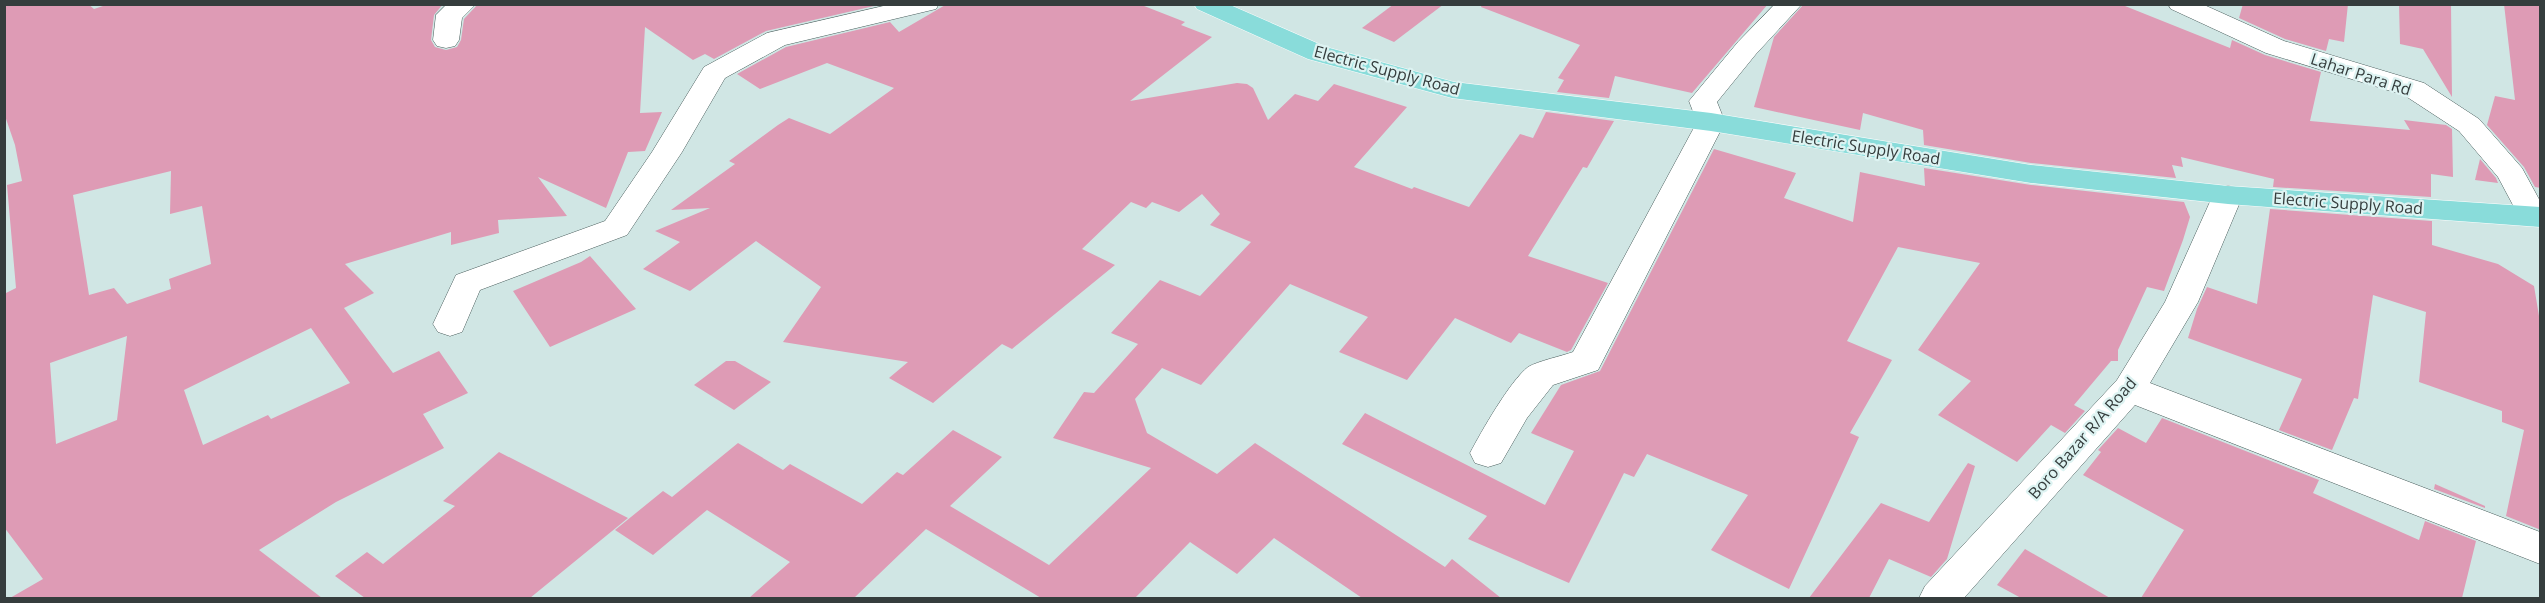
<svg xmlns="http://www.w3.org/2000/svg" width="2545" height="603" viewBox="0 0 2545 603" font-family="'Open Sans',sans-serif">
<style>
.building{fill:#de9bb5;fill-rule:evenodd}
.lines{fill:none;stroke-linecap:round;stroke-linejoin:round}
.street-casing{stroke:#4b5e5d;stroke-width:1}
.primary-casing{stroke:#fff;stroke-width:1}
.street{fill:#fff;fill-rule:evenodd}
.primary{fill:#89dcda;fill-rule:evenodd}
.labels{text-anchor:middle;stroke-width:4.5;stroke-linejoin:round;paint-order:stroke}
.street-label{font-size:16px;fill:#353d3d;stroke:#ddf3f2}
</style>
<rect width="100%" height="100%" fill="#d0e6e4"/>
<g class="building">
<path d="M4 4H88L94 9 109 4H443L434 15 431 40 435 47 446 50 457 47 461 40 464 19 478 4 874 6 766 31 714 59 705 54 693 60 645 27 640 113 662 112 645 151 628 152 606 208 538 177 567 216 498 220 499 233 451 245V232L345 264 374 293 344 308 393 373 439 351 468 393 423 414 444 448 336 502 259 550 322 598H10L43 579 4 527V294L16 288 7 185 22 181 15 145 4 113ZM171 171 170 214 202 206 211 264 169 279 171 289 127 304 114 288 89 295 73 195ZM311 328 350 383 271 419 268 415 203 445 184 390ZM127 336 117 420 56 444 50 363Z"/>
<polygon points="947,4 1139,4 1185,22 1181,25 1212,37 1130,101 1237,83 1247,84 1253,88 1268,120 1295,94 1318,101 1334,84 1407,107 1354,167 1412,189 1414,187 1469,207 1520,134 1533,138 1546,112 1614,121 1587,168 1583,167 1528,256 1608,283 1571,350 1567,352 1519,333 1511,343 1455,318 1407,380 1339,352 1368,317 1290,284 1201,385 1162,368 1135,399 1147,433 1217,474 1255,443 1445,567 1452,559 1501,598 1362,598 1274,538 1237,574 1190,542 1135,598 1041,598 926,529 854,598 749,598 790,562 707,510 653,555 615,530 663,491 672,497 738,443 783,470 790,464 862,504 897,472 903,475 953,430 1002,457 950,506 1049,565 1151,468 1053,438 1084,392 1094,393 1138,344 1111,333 1160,280 1200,296 1251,242 1210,225 1220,214 1202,194 1179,212 1152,202 1146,208 1131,202 1082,249 1115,265 1012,349 1002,344 933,403 889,378 908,362 783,342 821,287 756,241 690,291 643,269 680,242 655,231 710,208 671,210 735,164 729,161 778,125 789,118 830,134 894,88 827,63 760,89 737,74 786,47 890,22 899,32"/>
<polygon points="1394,4 1444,4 1394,42 1362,28"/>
<polygon points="1482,4 1768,4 1692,93 1615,76 1609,98 1557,92 1564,80 1558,78 1580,45 1481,7"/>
<polygon points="1804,4 2120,4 2230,48 2232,40 2265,55 2321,72 2310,121 2410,130 2404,120 2446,125 2452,129 2453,177 2431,174 2431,197 2273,187 2274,179 2181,157 2183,167 2172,165 2176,178 2031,163 1924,145 1923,130 1863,113 1860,130 1754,107 1774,37"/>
<polygon points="2243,4 2348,4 2344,42 2329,39 2326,51 2285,39 2239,18"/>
<polygon points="2399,4 2451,4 2452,97 2423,49 2400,44"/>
<polygon points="2504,4 2541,4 2541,188 2535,187 2524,167 2487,125 2495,96 2515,100"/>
<polygon points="1714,149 1796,173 1784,198 1853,222 1860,172 1925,186 1924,168 2031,185 2184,202 2190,217 2183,240 2164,291 2147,287 2118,350 2118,361 2111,361 2074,405 2085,411 2065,433 2051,425 2017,462 1938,415 1971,381 1918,350 1980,263 1898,247 1847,341 1892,360 1850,433 1859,437 1789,589 1711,550 1748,495 1647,454 1634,477 1624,473 1569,583 1468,539 1487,516 1342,444 1365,413 1545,505 1574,451 1531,433 1561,385 1600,371"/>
<polygon points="2480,159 2496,178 2498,183 2475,180"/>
<polygon points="2270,209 2432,221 2432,245 2498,264 2534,286 2541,328 2541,530 2506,516 2524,430 2502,422 2502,411 2419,382 2426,312 2373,295 2358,399 2354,398 2332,450 2279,430 2302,379 2188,338 2197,309 2207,287 2257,304"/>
<polygon points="590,256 636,309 550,347 513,291 581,262"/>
<polygon points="726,361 735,361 771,382 734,410 694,385"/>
<polygon points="2162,418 2319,480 2313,493 2419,540 2425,521 2476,541 2462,598 2141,598 2184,530 2083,475 2101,452 2098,450 2118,428 2146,443"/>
<polygon points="499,452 628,518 530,598 365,598 335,576 367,552 383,564 455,506 443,501"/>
<polygon points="1968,463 1975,466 1947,559 1931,577 1889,559 1869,598 1809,598 1881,503 1929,522"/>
<polygon points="2435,484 2485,506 2485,508 2434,489"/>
<polygon points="2025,549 2110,598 2021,598 1997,585"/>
</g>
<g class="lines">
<defs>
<g id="street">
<polygon points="447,4 476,4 462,18 459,40 455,46 446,48 437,46 433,40 436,15"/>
<polygon points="892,4 939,4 936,9 785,45 725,78 682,152 627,235 480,290 462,332 450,336 438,332 433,324 456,275 605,221 652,152 704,67 767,33"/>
<path d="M1775 4H1802L1756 54 1717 102 1725 122 1598 370 1553 385 1527 418 1501 463 1488 467 1475 463 1470 453C1481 432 1510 381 1528 367 1538 361 1562 356 1573 352L1697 122 1689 101 1738 42Z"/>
<polygon points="2168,4 2202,4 2284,41 2424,83 2479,119 2522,168 2540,201 2540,223 2533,225 2522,222 2498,177 2459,131 2404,95 2266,53 2171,9"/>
<polygon points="2228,186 2239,188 2243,195 2198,302 2150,383 2540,532 2540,564 2135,405 1964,598 1919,598 1925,586 2117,380 2165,302 2213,195 2217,188"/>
</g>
<polygon id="primary" points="1194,4 1228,4 1326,47 1454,82 1711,113 2031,165 2228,186 2540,207 2540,227 2228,204 2031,183 1711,131 1452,98 1308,59 1197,9"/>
</defs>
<use href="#street" class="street-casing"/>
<use href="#primary" class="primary-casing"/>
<use href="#street" class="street"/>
<use href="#primary" class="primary"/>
</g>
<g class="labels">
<g class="street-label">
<text transform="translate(1387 70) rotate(15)" y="6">Electric Supply Road</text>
<text transform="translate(2361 74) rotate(18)" y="6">Lahar Para Rd</text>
<text transform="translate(1866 147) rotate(9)" y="6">Electric Supply Road</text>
<text transform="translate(2348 203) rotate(4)" y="6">Electric Supply Road</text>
<text transform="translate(2082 438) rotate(-49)" y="6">Boro Bazar R/A Road</text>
</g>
</g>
<rect width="2545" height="603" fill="none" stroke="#353d3d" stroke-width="12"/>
</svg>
